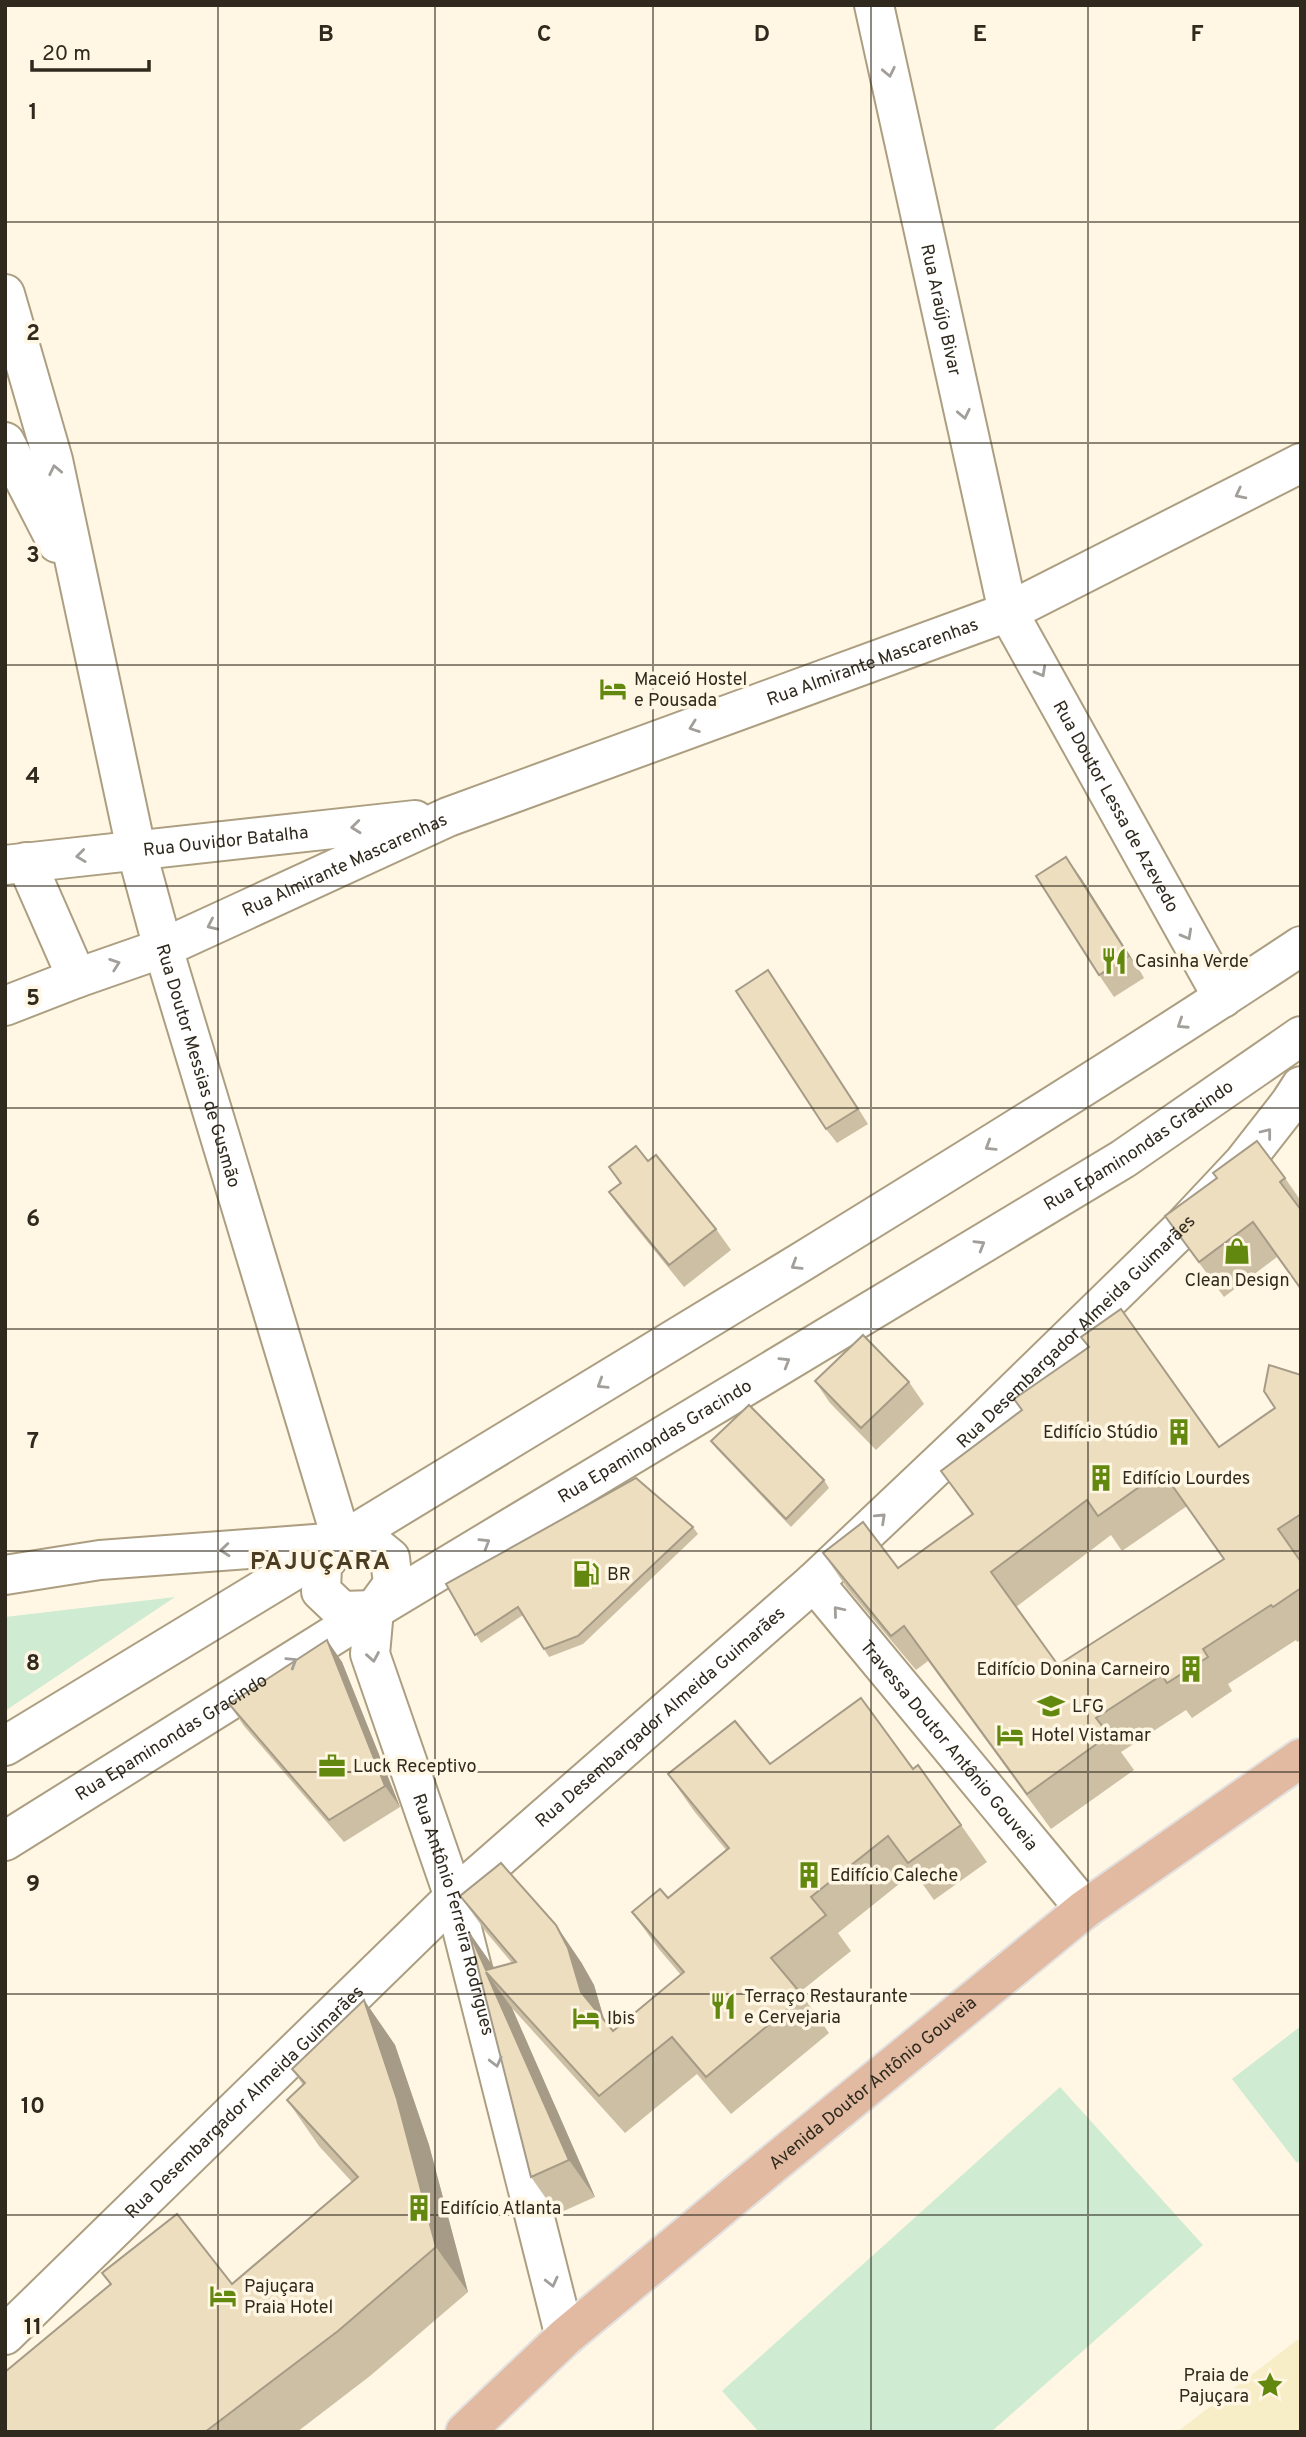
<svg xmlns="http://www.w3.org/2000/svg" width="1306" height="2437" viewBox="0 0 1306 2437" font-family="Overpass,sans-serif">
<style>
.green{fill:#cfecd3}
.sand{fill:#f7edc7}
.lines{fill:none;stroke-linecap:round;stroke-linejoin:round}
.minor-casing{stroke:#ac9e81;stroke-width:42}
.major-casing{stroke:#e2e1e0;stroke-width:42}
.minor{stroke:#fff;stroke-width:38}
.major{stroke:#e2baa1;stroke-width:38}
.wall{fill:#ccbfa4;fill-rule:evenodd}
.shaded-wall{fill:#a69b86}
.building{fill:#eddebf;stroke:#a69b86;stroke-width:2;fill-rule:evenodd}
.oneway{stroke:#a29f9a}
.grid{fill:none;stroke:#302a1e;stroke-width:2;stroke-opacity:0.55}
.labels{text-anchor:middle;stroke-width:7;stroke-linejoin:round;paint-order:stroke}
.street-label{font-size:18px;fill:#302a1e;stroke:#fff6e3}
.poi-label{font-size:18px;fill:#302a1e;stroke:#fff6e3;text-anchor:start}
.district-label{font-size:24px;font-weight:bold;letter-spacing:2px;fill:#4a3d23;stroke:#fff6e3}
.grid-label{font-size:23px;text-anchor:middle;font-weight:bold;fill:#302a1e;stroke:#fff6e3;stroke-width:7;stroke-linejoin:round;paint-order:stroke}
</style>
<rect width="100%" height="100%" fill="#fff6e3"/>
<g class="green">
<polygon points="175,1597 5,1711 5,1617"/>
<polygon points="1301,2026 1301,2160 1297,2163 1232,2079"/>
<polygon points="1060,2087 1203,2245 991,2432 759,2432 722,2391"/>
</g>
<polygon class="sand" points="1301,2337 1301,2432 1177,2432"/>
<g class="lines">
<defs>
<g id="minor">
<path id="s1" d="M874 5 1008 612 1223 998"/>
<path id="s2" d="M5 294 53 460 136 849 163 948 342 1541"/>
<polyline points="5,442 57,543"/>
<polyline points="26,862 77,978"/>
<path id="s3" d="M5 865 415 820"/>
<path id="s4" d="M5 1006 77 978 163 948 448 817 1008 612 1301 463"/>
<path id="s5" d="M342 1541 322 1566 321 1591 342 1611 374 1610 370 1654 454 1897 565 2337"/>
<polyline points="5,1575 100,1560 368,1540 390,1558 393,1584 374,1610"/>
<path id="s6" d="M814 1582 1085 1909"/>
<path d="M5 1746C271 1584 538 1424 803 1261 970 1158 1137 1055 1301 946"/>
<path id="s7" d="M5 1841 374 1610 1123 1159 1301 1036"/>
<path id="s8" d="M5 2335 454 1897 814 1582 981 1424 1184 1226 1244 1162 1290 1103 1301 1086"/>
</g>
<g id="major">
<path id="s9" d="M465 2432 565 2337 768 2168 1085 1909 1301 1758"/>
</g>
</defs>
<use href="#minor" class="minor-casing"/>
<use href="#major" class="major-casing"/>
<use href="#minor" class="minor"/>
<use href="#major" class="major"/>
</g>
<g class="wall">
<polygon points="1081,878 1144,978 1114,997 1099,975"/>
<polygon points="778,985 868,1124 837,1143 826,1129"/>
<polygon points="648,1161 716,1229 731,1250 684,1287 625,1214 609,1192 620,1184 609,1167"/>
<polygon points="1285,1178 1301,1201 1301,1290 1277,1257 1224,1297 1165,1216"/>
<path d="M1301 1375V1640L1297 1642 1296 1640 1228 1684 1232 1691 1192 1718 1186 1710 1121 1752 1134 1770 1051 1829 928 1661 916 1670 847 1588 823 1553 898 1568 972 1515 941 1471 1219 1447 1275 1408ZM1187 1506 1224 1559 1058 1665 1016 1607 1111 1535 1122 1551Z"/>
<polygon points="815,1381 909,1382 924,1404 876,1450 830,1403"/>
<polygon points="711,1441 824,1480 829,1488 791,1527 716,1448"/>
<polygon points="693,1527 698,1534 583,1644 549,1657 523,1615 481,1643 446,1584"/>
<polygon points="327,1640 342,1662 400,1807 344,1842 244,1726 229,1704"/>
<polygon points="770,1764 913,1769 961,1825 987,1862 934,1900 914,1872 838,1933 851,1951 800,1992 829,2033 731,2114 697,2074 625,2133 512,2008 595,2197 557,2214 531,2177 469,1932 494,1968 512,1963 486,1932 460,1896 581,1962 594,1985 604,2020 613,2031 681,1975 658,1948 632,1912 668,1898 727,1851 694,1811 668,1774"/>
<polygon points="364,2000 395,2045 429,2145 468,2292 370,2376 297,2432 5,2432 110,2284 102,2273 232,2284 352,2182 319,2146 287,2100 303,2085 292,2069"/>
</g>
<g class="shaded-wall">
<polygon points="1066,857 1081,878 1144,978 1129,956"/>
<polygon points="768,970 778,985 868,1124 858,1109"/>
<polygon points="327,1640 342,1662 400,1807 385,1786"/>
<polygon points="556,1925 581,1962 594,1985 607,2029 581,1992"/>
<polygon points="469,1932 495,1969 486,1970"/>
<polygon points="486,1972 512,2008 595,2197 569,2160"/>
<polygon points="364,2000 395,2045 429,2145 468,2292 436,2247"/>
</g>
<g class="building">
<polygon points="1066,857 1129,956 1099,975 1036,876"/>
<polygon points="768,970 858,1109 826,1129 736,991"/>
<polygon points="1257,1141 1285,1178 1280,1182 1301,1210 1301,1289 1253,1222 1199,1262 1165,1216 1217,1178 1213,1173"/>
<polygon points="636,1146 648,1161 656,1155 716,1229 669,1265 609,1192 621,1183 609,1167"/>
<path d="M1121 1309 1219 1447 1275 1408 1264 1391 1269 1365 1301 1375V1514L1278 1529 1301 1562V1588L1273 1607 1271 1605 1203 1649 1208 1657 1167 1683 1162 1675 1096 1718 1109 1735 1027 1794 904 1626 891 1636 823 1553 863 1522 898 1568 973 1514 941 1471 1022 1410 1014 1399 1089 1347 1081 1337ZM1162 1471 1224 1559 1058 1665 991 1572 1087 1500 1098 1516Z"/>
<polygon points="863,1335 909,1382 861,1428 815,1381"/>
<polygon points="749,1405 824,1480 786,1519 711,1441"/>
<polygon points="636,1478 693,1527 578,1636 544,1649 518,1607 475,1635 446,1584"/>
<polygon points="327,1640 385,1786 329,1820 229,1704"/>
<polygon points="861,1698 913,1769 918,1765 961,1825 908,1863 888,1836 811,1897 826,1915 771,1958 803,1996 706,2077 672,2037 599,2096 486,1972 569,2160 531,2177 469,1932 486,1970 516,1962 460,1896 501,1863 556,1925 568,1948 581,1992 613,2031 684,1972 632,1912 660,1889 668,1898 729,1848 668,1774 735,1721 770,1764"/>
<polygon points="364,2000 397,2099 436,2247 338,2331 205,2432 5,2432 5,2372 111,2284 102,2273 177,2214 232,2284 358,2177 287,2100 305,2083 292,2069"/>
</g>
<defs><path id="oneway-chevron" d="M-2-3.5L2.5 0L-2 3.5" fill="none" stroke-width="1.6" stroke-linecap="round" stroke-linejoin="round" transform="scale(1.75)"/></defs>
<g class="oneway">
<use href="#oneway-chevron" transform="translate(889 72) rotate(78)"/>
<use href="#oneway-chevron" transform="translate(964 414) rotate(78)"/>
<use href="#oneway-chevron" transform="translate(55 470) rotate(-102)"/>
<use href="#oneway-chevron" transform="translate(1240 494) rotate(153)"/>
<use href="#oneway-chevron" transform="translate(1041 672) rotate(61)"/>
<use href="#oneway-chevron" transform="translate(694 727) rotate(160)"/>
<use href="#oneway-chevron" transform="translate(356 827) rotate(174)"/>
<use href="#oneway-chevron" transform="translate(81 856) rotate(173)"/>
<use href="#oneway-chevron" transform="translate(212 925) rotate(155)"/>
<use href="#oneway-chevron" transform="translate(1187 935) rotate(61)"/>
<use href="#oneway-chevron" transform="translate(115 964) rotate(-19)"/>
<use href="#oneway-chevron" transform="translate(1182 1024) rotate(147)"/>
<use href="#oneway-chevron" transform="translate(1267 1133) rotate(-52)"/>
<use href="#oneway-chevron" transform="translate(990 1146) rotate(148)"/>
<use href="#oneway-chevron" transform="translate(980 1245) rotate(-31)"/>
<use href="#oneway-chevron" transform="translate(796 1265) rotate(148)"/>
<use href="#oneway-chevron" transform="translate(785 1362) rotate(-31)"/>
<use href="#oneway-chevron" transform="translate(602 1384) rotate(148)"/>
<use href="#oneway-chevron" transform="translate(881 1518) rotate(-43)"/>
<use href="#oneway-chevron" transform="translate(485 1543) rotate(-31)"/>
<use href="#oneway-chevron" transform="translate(225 1550) rotate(175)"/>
<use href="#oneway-chevron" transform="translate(838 1611) rotate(-130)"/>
<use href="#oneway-chevron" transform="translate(373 1657) rotate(80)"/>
<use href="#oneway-chevron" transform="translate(292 1662) rotate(-32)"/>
<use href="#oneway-chevron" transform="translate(496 2062) rotate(76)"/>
<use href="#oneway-chevron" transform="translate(552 2282) rotate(76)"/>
</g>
<path class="grid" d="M218 5V2432M435 5V2432M653 5V2432M871 5V2432M1088 5V2432M5 222H1301M5 443H1301M5 665H1301M5 886H1301M5 1108H1301M5 1329H1301M5 1551H1301M5 1772H1301M5 1994H1301M5 2215H1301"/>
<defs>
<symbol id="hotel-bare" viewBox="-9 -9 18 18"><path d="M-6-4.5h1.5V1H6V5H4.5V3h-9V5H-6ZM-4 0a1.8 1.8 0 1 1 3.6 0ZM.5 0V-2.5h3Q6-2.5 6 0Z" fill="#62880f" stroke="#fff6e3" stroke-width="2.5" paint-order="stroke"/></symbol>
<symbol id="restaurant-bare" viewBox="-9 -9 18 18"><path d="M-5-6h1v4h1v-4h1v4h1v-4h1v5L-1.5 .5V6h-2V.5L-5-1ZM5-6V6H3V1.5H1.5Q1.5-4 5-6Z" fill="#62880f" stroke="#fff6e3" stroke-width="2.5" paint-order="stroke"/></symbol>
<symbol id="shop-bare" viewBox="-9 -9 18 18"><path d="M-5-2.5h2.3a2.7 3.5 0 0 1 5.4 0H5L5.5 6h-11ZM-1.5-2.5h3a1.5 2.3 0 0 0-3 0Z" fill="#62880f" stroke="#fff6e3" stroke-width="2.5" paint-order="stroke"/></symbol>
<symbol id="building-bare" viewBox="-9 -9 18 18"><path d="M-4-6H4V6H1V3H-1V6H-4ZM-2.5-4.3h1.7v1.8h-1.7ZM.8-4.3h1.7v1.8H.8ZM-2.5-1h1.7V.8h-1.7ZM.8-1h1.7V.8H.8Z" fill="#62880f" stroke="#fff6e3" stroke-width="2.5" paint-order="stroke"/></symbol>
<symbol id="fuel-bare" viewBox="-9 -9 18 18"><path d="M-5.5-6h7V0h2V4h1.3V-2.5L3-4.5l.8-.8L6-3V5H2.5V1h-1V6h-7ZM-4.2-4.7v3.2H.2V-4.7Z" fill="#62880f" stroke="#fff6e3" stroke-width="2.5" paint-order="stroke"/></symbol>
<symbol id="school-bare" viewBox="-9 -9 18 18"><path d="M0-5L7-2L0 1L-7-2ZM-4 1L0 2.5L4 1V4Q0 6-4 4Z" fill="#62880f" stroke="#fff6e3" stroke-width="2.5" paint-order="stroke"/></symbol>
<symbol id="office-bare" viewBox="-9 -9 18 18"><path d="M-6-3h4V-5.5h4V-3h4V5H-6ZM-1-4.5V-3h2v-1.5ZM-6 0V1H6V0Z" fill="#62880f" stroke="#fff6e3" stroke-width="2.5" paint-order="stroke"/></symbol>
<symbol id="sight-bare" viewBox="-9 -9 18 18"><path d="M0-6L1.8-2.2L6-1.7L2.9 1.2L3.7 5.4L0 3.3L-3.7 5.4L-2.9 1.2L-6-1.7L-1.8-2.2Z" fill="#62880f" stroke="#fff6e3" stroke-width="2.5" paint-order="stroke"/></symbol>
</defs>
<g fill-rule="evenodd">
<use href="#hotel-bare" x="594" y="670" width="38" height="38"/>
<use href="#restaurant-bare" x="1095" y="942" width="38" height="38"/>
<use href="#shop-bare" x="1218" y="1232" width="38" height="38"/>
<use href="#building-bare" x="1160" y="1413" width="38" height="38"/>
<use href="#building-bare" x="1082" y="1459" width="38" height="38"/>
<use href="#fuel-bare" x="567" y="1555" width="38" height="38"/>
<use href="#building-bare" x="1172" y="1650" width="38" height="38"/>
<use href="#school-bare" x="1032" y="1687" width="38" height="38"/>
<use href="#hotel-bare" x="991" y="1716" width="38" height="38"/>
<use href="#office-bare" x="313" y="1747" width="38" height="38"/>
<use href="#building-bare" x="790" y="1856" width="38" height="38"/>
<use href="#restaurant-bare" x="704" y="1987" width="38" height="38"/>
<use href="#hotel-bare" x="567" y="1999" width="38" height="38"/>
<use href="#building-bare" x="400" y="2189" width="38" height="38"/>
<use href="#hotel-bare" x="204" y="2277" width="38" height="38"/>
<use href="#sight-bare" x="1251" y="2366" width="38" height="38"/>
</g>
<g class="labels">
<g class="street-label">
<text dy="6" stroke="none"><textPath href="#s1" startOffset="312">Rua Araújo Bivar</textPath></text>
<text dy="6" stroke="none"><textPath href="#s4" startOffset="934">Rua Almirante Mascarenhas</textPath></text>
<text dy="6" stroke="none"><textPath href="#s1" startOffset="844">Rua Doutor Lessa de Azevedo</textPath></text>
<text dy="6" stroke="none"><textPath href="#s3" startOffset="222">Rua Ouvidor Batalha</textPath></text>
<text dy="6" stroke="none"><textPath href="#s4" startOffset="368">Rua Almirante Mascarenhas</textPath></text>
<text dy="6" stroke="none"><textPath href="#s2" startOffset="796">Rua Doutor Messias de Gusmão</textPath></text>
<text dy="6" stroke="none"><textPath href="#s7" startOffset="1330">Rua Epaminondas Gracindo</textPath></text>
<text dy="6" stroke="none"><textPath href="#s8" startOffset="1468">Rua Desembargador Almeida Guimarães</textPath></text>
<text dy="6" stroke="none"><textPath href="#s7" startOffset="763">Rua Epaminondas Gracindo</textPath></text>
<text dy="6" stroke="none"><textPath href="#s8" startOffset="901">Rua Desembargador Almeida Guimarães</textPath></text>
<text dy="6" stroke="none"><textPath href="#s7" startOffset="196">Rua Epaminondas Gracindo</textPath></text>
<text dy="6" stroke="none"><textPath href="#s6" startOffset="212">Travessa Doutor Antônio Gouveia</textPath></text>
<text dy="6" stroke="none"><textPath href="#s5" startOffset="436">Rua Antônio Ferreira Rodrigues</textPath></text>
<text dy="6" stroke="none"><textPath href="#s9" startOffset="537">Avenida Doutor Antônio Gouveia</textPath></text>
<text dy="6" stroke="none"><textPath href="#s8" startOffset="334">Rua Desembargador Almeida Guimarães</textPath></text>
</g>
<g class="poi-label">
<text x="634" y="685">Maceió Hostel<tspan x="634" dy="21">e Pousada</tspan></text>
<text x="1135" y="967">Casinha Verde</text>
<text x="1237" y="1286" text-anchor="middle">Clean Design</text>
<text x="1158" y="1438" text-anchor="end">Edifício Stúdio</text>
<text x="1122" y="1484">Edifício Lourdes</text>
<text x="607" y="1580">BR</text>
<text x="1170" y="1675" text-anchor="end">Edifício Donina Carneiro</text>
<text x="1072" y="1712">LFG</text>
<text x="1031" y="1741">Hotel Vistamar</text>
<text x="353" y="1772">Luck Receptivo</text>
<text x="830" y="1881">Edifício Caleche</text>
<text x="744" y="2002">Terraço Restaurante<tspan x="744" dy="21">e Cervejaria</tspan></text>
<text x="607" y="2024">Ibis</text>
<text x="440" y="2214">Edifício Atlanta</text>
<text x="244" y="2292">Pajuçara<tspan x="244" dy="21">Praia Hotel</tspan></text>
<text x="1249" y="2381" text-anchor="end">Praia de<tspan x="1249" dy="21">Pajuçara</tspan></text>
</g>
<g class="district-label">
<text x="321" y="1569">PAJUÇARA</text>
</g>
</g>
<g class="grid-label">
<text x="326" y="41">B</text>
<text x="544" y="41">C</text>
<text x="762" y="41">D</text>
<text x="980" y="41">E</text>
<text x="1197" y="41">F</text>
<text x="33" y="119">1</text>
<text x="33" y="340">2</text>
<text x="33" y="562">3</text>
<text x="33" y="783">4</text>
<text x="33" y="1005">5</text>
<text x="33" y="1226">6</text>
<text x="33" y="1448">7</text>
<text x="33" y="1670">8</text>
<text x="33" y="1891">9</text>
<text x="33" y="2113">10</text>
<text x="33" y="2334">11</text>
</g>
<rect width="1306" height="2437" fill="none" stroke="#302a1e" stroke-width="14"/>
<path d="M32 60v10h117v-10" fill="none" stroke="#302a1e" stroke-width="3.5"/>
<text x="42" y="60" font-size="21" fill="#302a1e" stroke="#fff6e3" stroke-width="5" paint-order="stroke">20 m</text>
</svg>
